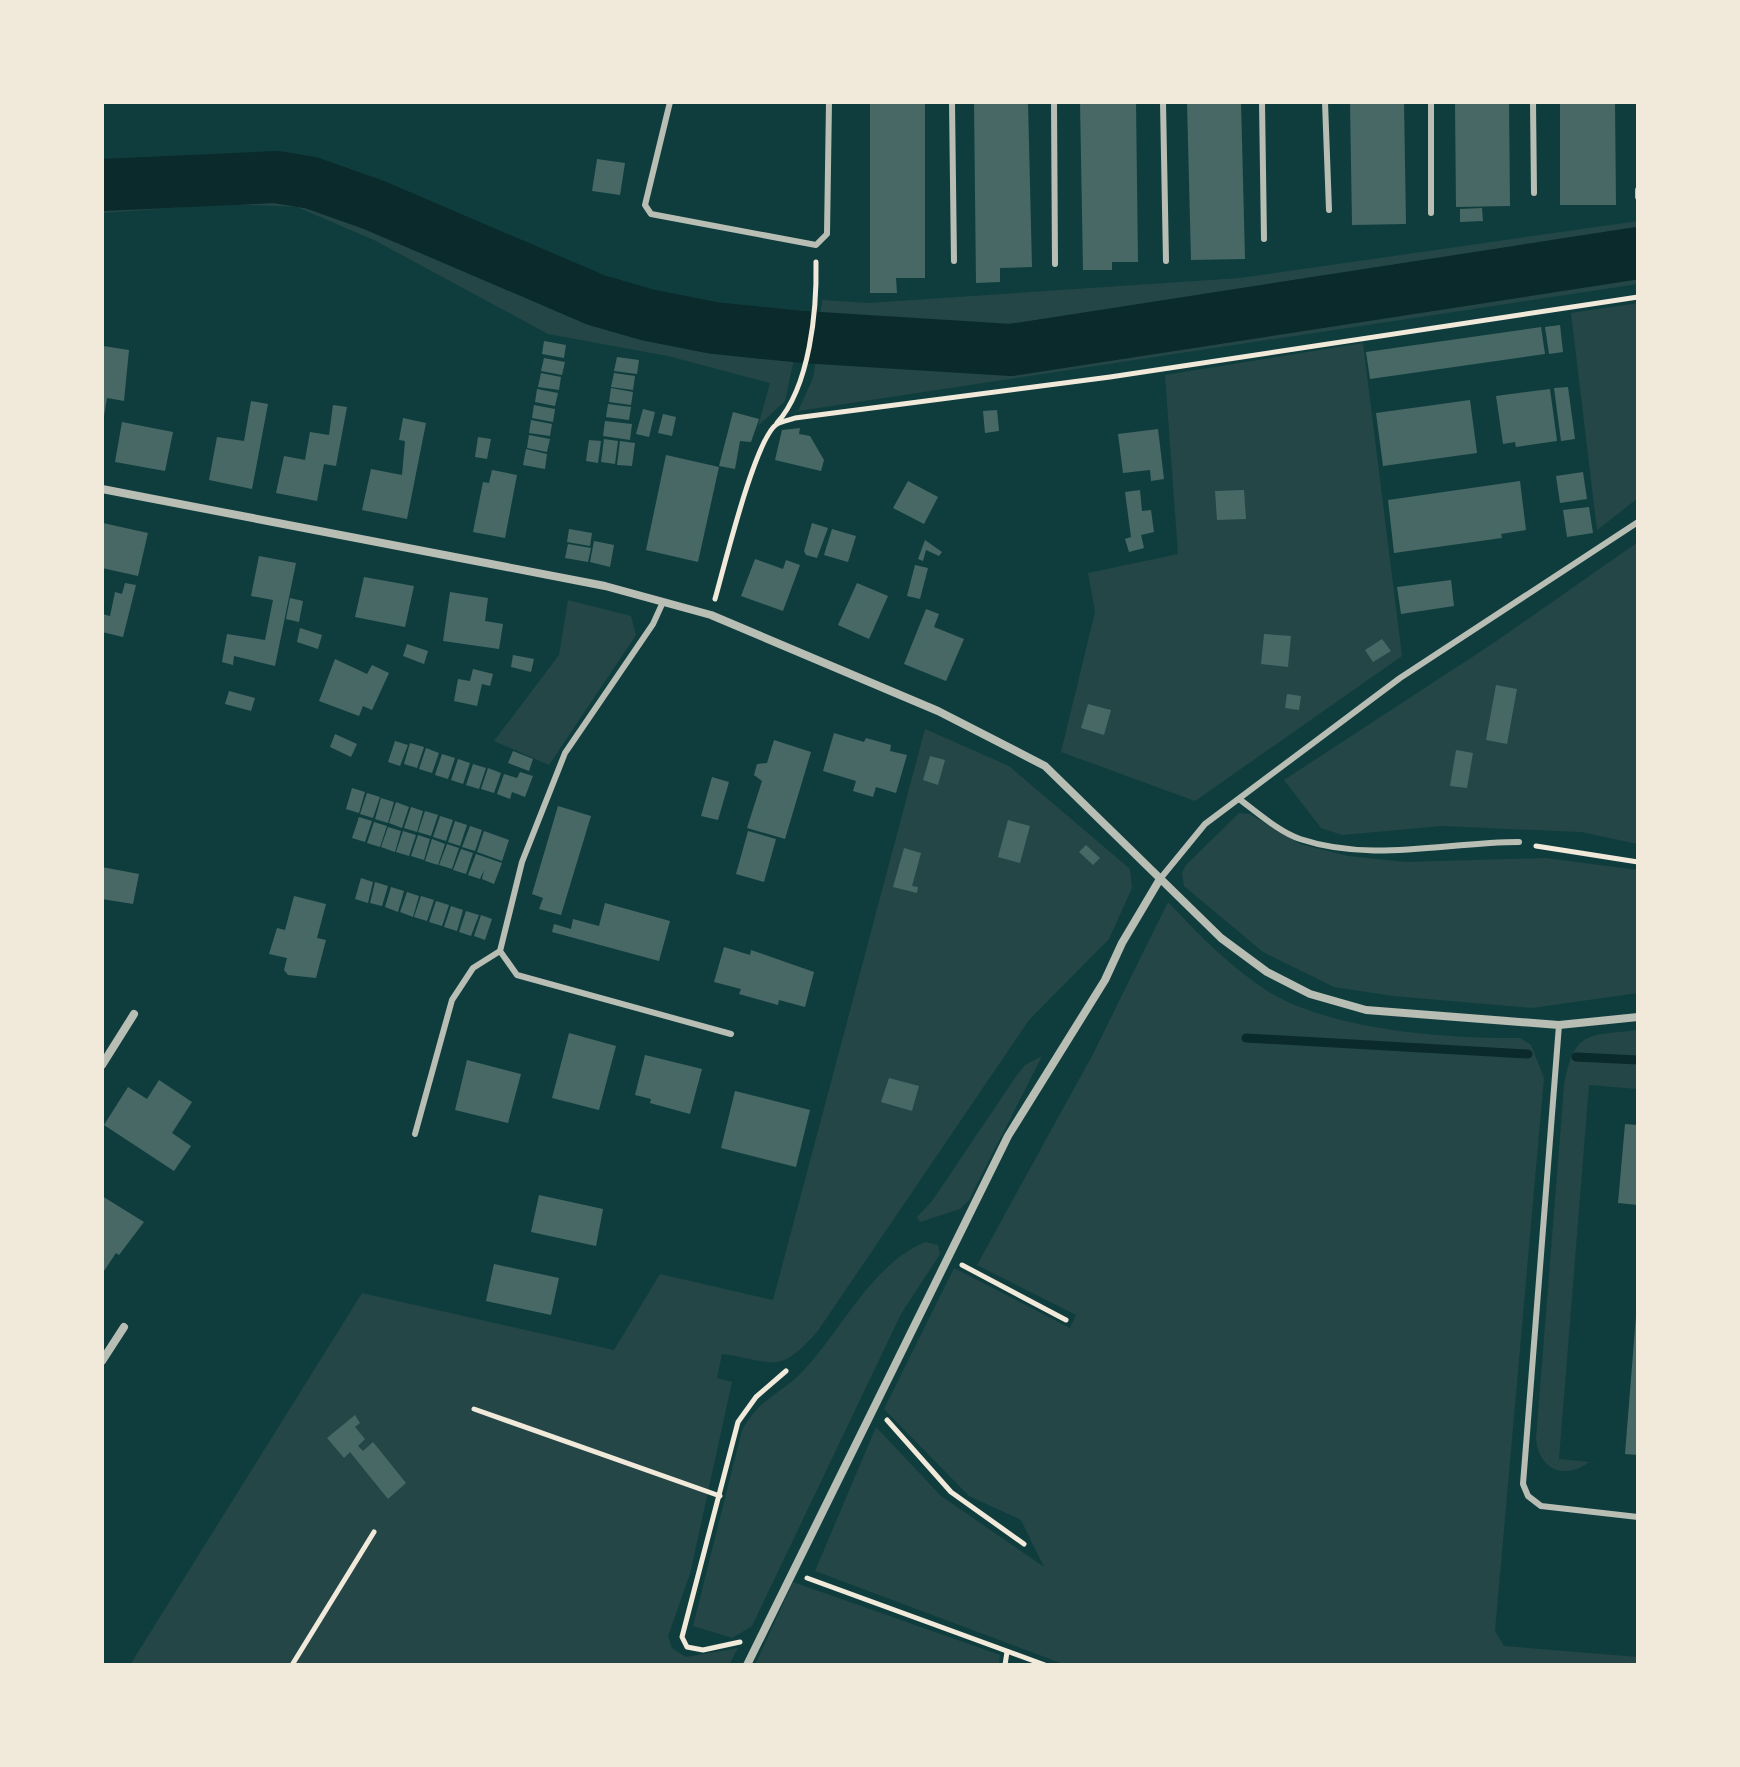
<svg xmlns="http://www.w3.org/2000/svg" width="1740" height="1767" viewBox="0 0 1740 1767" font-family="'Roboto Condensed',sans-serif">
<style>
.green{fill:#244646}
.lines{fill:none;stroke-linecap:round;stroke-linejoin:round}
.stream{stroke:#0a2a2b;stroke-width:9}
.river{stroke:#0a2a2b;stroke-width:52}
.building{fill:#486865}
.path{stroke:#f1e9da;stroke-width:5}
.service{stroke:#b8beb3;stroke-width:6}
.minor{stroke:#b8beb3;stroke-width:8}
</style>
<rect width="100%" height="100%" fill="#0f3d3e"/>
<g class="green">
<path d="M261 188C376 200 474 267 581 304 651 328 725 337 797 345L785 401 758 426 770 383 668 356 548 334 376 241 297 207 229 204 102 213V196Z"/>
<polygon points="1638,221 1638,232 1019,332 936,333 819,324 822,300 868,303 1240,278"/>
<polygon points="1638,259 1638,284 798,411 813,378 818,346 1005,358"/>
<polygon points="1638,303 1638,498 1597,530 1571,313"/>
<polygon points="1363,343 1402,656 1195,801 1061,752 1095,612 1088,573 1178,554 1165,375"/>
<polygon points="1638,542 1638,844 1581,832 1442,826 1342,835 1321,828 1284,780 1492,644"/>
<polygon points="568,600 631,616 636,635 549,765 494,741 559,655"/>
<path d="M925 729 1009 766 1130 869 1132 888 1109 939 1029 1020 817 1332C778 1376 774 1361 722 1354L717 1378 732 1382 690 1574 668 1636 672 1648 686 1657 738 1648 729 1665H130L362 1293 614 1350 660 1274 773 1300Z"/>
<polygon points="1239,813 1250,814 1300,844 1348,856 1406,862 1546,858 1638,870 1638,993 1532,1008 1393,996 1334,987 1263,952 1184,886 1182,873 1186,865"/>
<path d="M1168 902C1199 935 1230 967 1269 992 1330 1030 1448 1039 1520 1038L1531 1045 1544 1078 1495 1631 1504 1646 1638 1657V1665H1066L815 1571 876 1427 941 1496 1044 1567 1021 1520 969 1496 884 1409 954 1268 1070 1328 1076 1315 977 1265 1093 1054Z"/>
<path d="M1638 1030V1089L1589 1085 1559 1459 1589 1462C1564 1481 1539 1469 1536 1439L1564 1086C1574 1030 1587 1036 1638 1030Z"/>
<polygon points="1042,1056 969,1200 960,1209 920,1222 917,1217 932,1201 1017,1075 1025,1065"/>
<path d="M925 1242 938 1245 940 1254 901 1314 752 1626 732 1638 693 1626 742 1430C760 1398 780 1395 803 1371 842 1330 871 1265 925 1242Z"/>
<polygon points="793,1582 1000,1655 999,1665 755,1665"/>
</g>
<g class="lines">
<g class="stream">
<polyline points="1246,1038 1528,1054"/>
<polyline points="1576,1057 1638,1060"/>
</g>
<polyline class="river" points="102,185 276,177 312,183 374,205 596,300 648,315 714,328 803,337 1011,350 1638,253"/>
</g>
<g class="building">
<polygon points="870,102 925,102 925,278 896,278 897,293 870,293"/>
<polygon points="974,102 1028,102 1032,267 1000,268 1000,282 976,283"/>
<polygon points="1080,102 1136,102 1138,262 1112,262 1112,270 1083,270"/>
<polygon points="1187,102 1241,102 1245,259 1191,260"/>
<polygon points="1350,102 1404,102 1406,224 1352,225"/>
<polygon points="1455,102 1509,102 1510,206 1456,207"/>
<polygon points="1560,102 1615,102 1616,205 1560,205"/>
<polygon points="597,159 625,163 620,195 592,191"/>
<polygon points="1482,208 1483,221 1460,222 1460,209"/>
<polygon points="1560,325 1563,352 1549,354 1545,327"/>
<polygon points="1541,327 1545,354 1370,379 1366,352"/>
<polygon points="544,341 566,345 564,358 542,354"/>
<polygon points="103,346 129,350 124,401 107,398 104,416"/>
<polygon points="617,357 639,360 637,374 614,371"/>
<polygon points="544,358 565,362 562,375 541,371"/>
<polygon points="541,373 561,377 559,390 538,387"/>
<polygon points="614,373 635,376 633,390 611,387"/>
<polygon points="1568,387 1575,439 1561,441 1554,388"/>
<polygon points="611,388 633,392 631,405 609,402"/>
<polygon points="537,389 558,393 555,406 535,402"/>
<polygon points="1550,389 1557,441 1516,447 1515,442 1503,444 1496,396"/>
<polygon points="1470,400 1477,453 1383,466 1376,413"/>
<polygon points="251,401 268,404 252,489 209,480 217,437 244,441"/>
<polygon points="608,404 631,407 629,420 606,417"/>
<polygon points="333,405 347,407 336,466 324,464 317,501 276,493 284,456 305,460 310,432 329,435"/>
<polygon points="534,405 555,409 553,422 532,418"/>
<polygon points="643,409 655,412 649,437 636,434"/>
<polygon points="997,410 999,431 985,433 983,411"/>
<polygon points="733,412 759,419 751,442 740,441 735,469 719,466"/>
<polygon points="663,414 676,417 672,436 658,433"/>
<polygon points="403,418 426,423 407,519 362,510 371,469 402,475 405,441 399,440"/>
<polygon points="531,420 552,424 550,436 529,433"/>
<polygon points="605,421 632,424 630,440 603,436"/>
<polygon points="122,422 173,432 165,471 115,462"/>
<polygon points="800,428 799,434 810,436 824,460 821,471 775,460 782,430"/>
<polygon points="1158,429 1164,479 1151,481 1150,470 1123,473 1118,434"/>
<polygon points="529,435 550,439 547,452 527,448"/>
<polygon points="478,437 491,439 487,459 475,457"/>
<polygon points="604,439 618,441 615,464 601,462"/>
<polygon points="589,440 601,441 598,463 586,461"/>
<polygon points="620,441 635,443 632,466 617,465"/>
<polygon points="526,449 547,454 545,469 523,465"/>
<polygon points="666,455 719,467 698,562 646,550"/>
<polygon points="492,470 517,475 505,538 473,532 483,482 489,483"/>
<polygon points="1583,472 1587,499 1560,503 1556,476"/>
<polygon points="908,481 938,497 924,524 893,508"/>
<polygon points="1520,481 1526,530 1501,534 1502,538 1394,553 1388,500"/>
<polygon points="1140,490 1142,511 1151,510 1154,532 1141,535 1144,548 1129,552 1125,539 1131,537 1125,492"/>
<polygon points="1244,490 1246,519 1217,520 1215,491"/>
<polygon points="1589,507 1593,533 1567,537 1563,510"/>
<polygon points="103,523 148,533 138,576 102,568"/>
<polygon points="812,523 828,528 817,558 806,555 804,551"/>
<polygon points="569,529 592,533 590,546 567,542"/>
<polygon points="832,529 856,536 848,562 824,555"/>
<polygon points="925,540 942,552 939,556 926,550 923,561 918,559"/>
<polygon points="594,541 614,545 610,567 590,562"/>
<polygon points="568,544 591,548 588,562 565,558"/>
<polygon points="259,556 296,563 275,666 234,656 233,665 222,662 227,634 265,640 273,600 251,596"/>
<polygon points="755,559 783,569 786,560 800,565 783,611 741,596"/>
<polygon points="915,565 928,568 920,599 907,596"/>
<polygon points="364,577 414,586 405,627 355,617"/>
<polygon points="1451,580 1454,606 1401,614 1397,587"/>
<polygon points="125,583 136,585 123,637 102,632 102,614 110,616 115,592 122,594"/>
<polygon points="857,583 888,596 869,639 838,625"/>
<polygon points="450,592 488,598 485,621 503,624 499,649 443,641"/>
<polygon points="290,598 303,601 299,622 286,619"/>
<polygon points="926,609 939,614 934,627 964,639 946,681 904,664"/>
<polygon points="300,628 322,635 318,649 297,642"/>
<polygon points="1264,634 1291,636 1288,667 1261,664"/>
<polygon points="1382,639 1391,651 1373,662 1365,650"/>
<polygon points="407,644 428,651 424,664 403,656"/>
<polygon points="513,655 534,659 531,672 511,667"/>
<polygon points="335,659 367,674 372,665 389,673 372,710 363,706 359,716 319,701"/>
<polygon points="473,669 493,674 490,686 482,684 477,706 454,701 458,679 470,681"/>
<polygon points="1496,685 1517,689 1507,744 1486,740"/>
<polygon points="229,691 255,698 251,711 225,704"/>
<polygon points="1287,694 1301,696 1299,710 1285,708"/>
<polygon points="1088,704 1111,710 1104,735 1081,728"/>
<polygon points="834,733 864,742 866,738 891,745 890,751 907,755 896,793 876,787 873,797 853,791 856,781 823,771"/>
<polygon points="335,734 357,744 351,757 330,747"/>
<polygon points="774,740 811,752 785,839 747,828 762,781 754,775 757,764 767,763"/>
<polygon points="395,741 408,745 400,766 388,762"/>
<polygon points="410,743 424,747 417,768 404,764"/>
<polygon points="426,748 439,753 432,773 419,769"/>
<polygon points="1456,750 1473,753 1467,788 1450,786"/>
<polygon points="513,751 533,759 529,771 508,763"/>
<polygon points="442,754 455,758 448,779 435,775"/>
<polygon points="930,756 945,760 938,785 923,780"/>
<polygon points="458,759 470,763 463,784 451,780"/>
<polygon points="473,764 486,768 479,789 466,785"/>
<polygon points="488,768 501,773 494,793 481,789"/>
<polygon points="520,772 533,776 525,797 512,792 510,799 497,794 504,774 517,778"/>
<polygon points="712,777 729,782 718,820 701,816"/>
<polygon points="352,788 365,792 359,813 346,809"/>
<polygon points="367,793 380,797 373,818 360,814"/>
<polygon points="381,798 394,802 388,823 375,819"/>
<polygon points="396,802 409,807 402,828 389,823"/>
<polygon points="558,806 591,816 561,915 539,909 543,898 532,894"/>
<polygon points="411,807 423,811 417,832 404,828"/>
<polygon points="425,811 438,815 431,836 418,832"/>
<polygon points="440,816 453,820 446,841 433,837"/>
<polygon points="359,817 372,821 365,842 352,838"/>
<polygon points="1008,820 1030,826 1020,863 998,857"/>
<polygon points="455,821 467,825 460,846 448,842"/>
<polygon points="374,822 387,826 380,847 367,843"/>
<polygon points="470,826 482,830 475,851 462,847"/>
<polygon points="388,827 401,831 395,852 381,847"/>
<polygon points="403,831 416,835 409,856 396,852"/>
<polygon points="484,831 509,840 502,861 477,852"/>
<polygon points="748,831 776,839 764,882 736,874"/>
<polygon points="418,835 430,839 424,860 411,856"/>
<polygon points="432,839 445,844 438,865 425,861"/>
<polygon points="447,844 459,848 452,869 439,865"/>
<polygon points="1086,845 1100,858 1093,865 1079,852"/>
<polygon points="904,848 921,853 912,886 918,887 917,893 893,887"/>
<polygon points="461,849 473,853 466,874 453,870"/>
<polygon points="476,854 502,863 494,884 482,879 484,870 480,879 468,875"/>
<polygon points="102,867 139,874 133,904 102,899"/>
<polygon points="361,878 373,882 368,903 355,899"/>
<polygon points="375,882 388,886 382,906 370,903"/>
<polygon points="391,887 404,891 398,912 385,907"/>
<polygon points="407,892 419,896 413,917 400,912"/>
<polygon points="294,896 326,904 317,938 326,940 316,978 288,975 284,970 287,958 269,954 277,928 285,930"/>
<polygon points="421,896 434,900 427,921 414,917"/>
<polygon points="436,901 449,905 442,926 429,922"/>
<polygon points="605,903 670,921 659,961 552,932 554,924 571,929 573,919 599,926"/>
<polygon points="451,906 463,910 457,931 444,927"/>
<polygon points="466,911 479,915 471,936 459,932"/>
<polygon points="481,915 492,919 485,940 474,936"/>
<polygon points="724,947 750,955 751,950 814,972 805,1007 779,1000 778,1005 739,994 741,989 714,982"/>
<polygon points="569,1033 616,1046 599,1110 552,1098"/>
<polygon points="645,1055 702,1069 690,1114 650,1103 651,1099 635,1095"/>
<polygon points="467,1060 521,1074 508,1123 455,1110"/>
<polygon points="889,1078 919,1086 912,1111 881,1102"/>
<polygon points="159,1080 192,1102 172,1133 191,1146 174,1171 104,1125 128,1087 147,1099"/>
<polygon points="735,1091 810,1110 796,1167 721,1148"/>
<polygon points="1625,1124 1638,1125 1638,1205 1618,1203"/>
<polygon points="539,1195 603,1209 596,1246 531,1232"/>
<polygon points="102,1196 144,1222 119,1255 116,1253 102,1274"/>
<polygon points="494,1264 559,1278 551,1315 486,1301"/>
<polygon points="1636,1316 1638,1317 1638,1455 1625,1454"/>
<polygon points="355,1415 360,1423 355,1427 365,1439 358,1446 363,1451 373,1442 406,1483 388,1499 350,1452 344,1458 327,1438"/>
</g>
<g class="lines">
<g class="path">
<path d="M777 423C810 386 817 310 816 262"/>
<path d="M715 599C724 568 755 438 777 424 782 421 790 420 795 418L1110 377 1638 297"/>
<polyline points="1536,846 1638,862"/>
<polyline points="962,1265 1066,1320"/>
<polyline points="474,1409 720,1496"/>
<polyline points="887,1420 951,1492 1024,1544"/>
<polyline points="807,1578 1045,1665"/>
<polyline points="740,1642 703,1650 687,1647 682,1637 738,1422 756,1397 786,1371"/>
<polyline points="292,1665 374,1532"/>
<polyline points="1005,1665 1007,1652"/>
</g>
<g class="service">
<polyline points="670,102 645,205 651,214 816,245 827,234 829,102"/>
<polyline points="952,102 954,261"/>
<polyline points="1054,102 1055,264"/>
<polyline points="1163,102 1166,261"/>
<polyline points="1262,102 1264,239"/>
<polyline points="1325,102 1329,210"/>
<polyline points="1431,102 1431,213"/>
<polyline points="1533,102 1534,193"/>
<polyline points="1638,197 1638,190"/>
<polyline points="663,602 653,624 565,753 522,862 500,951 517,975 731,1034"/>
<path d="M1239 799C1257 812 1279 832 1300 839 1372 863 1446 842 1519 842"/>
<polyline points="1160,879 1205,824 1400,678 1638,522"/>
<polyline points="1559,1025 1523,1484 1528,1496 1541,1506 1638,1517"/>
<polyline points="415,1134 452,1000 473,968 500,951"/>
</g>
<g class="minor">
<polyline points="102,489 605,586 711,615 938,711 1045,766 1221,938 1267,972 1310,994 1366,1010 1559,1025 1638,1017"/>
<polyline points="102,1065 134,1014"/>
<polyline points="102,1361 124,1327"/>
<polyline points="747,1665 1008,1136 1105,980 1122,943 1160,879"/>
</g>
</g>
<rect width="1740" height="1767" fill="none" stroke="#f1e9da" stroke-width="208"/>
</svg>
